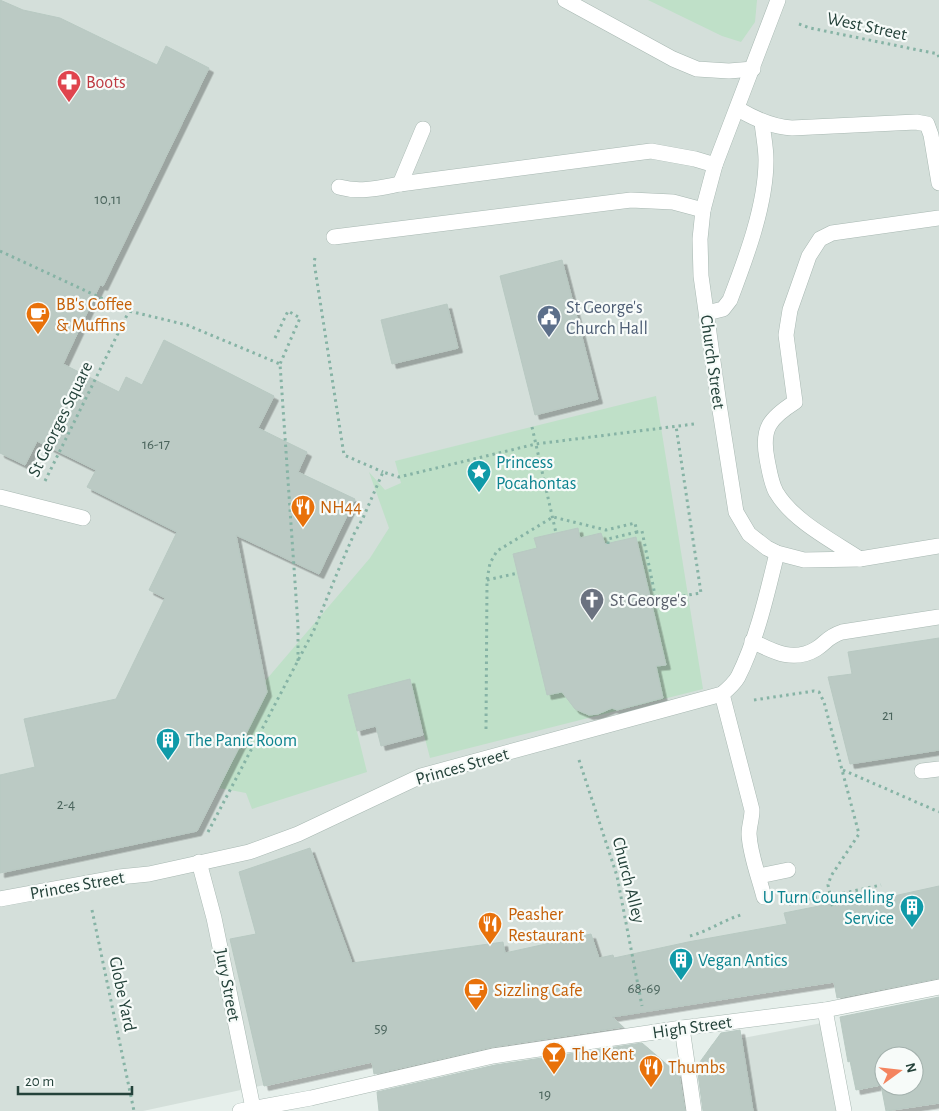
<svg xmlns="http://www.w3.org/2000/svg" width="939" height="1111" viewBox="0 0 939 1111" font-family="'Alegreya Sans',sans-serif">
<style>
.built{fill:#d4dfda}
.green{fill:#bfe0c8}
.building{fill:#bbcac4;stroke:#b8c9c2;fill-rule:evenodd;filter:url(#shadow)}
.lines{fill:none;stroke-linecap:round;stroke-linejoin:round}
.minor-casing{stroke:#a8b8b2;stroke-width:16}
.path{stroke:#86b3a5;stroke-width:3;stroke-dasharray:2.5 4;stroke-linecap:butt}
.minor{stroke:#fff;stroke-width:15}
.labels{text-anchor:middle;stroke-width:4.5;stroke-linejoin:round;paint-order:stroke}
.number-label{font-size:15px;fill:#4a645c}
.street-label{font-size:18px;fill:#24423a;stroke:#f7fbf9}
.health-label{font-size:18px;fill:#be3a42;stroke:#f7fbf9;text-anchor:start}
.food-label{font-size:18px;fill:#c56008;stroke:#f7fbf9;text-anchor:start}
.service-label{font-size:18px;fill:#4e5e75;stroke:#f7fbf9;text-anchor:start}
.culture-label{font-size:18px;fill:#0d838f;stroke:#f7fbf9;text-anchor:start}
.worship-label{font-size:18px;fill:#5b616d;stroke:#f7fbf9;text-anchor:start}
</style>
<defs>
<filter id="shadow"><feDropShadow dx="4.5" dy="4.5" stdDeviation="0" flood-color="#0004"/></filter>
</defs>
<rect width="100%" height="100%" fill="#e6efeb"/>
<g class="built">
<polygon points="0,0 939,0 939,959 801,987 575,1024 404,1053 330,1071 143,1111 0,1111"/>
<polygon points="822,1023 839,1111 716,1111 707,1052 712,1044"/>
</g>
<g class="green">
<polygon points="648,0 757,0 755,22 741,42 722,36"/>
<polygon points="656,396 703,689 430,758 410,680 348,695 367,772 252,809 246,793 219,788 266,680 370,558 389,528 369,472 385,490 401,483 395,461"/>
</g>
<g class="building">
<polygon points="0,0 23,10 60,18 157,65 166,46 209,68 103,286 100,285 63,364 119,392 126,377 142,385 164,340 274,396 258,428 307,452 298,472 355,499 319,574 236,535 267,692 197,831 0,873 0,775 35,767 24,719 116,699 165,598 149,590 177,532 87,487 96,470 37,441 25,465 0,453"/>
<polygon points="562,260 598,399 535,415 500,276"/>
<polygon points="447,304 458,348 392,364 381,320"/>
<polygon points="578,528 580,538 601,533 605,544 636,537 666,665 656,666 663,698 617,710 612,708 598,714 589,715 575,709 562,692 547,695 513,554 537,548 534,538"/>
<polygon points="939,638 939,750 850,764 828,677 852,674 848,652"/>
<polygon points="410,679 423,735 381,746 376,726 357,731 348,695"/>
<polygon points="310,848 352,963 503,942 505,953 591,934 599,958 613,955 614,958 688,942 787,924 784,913 869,896 871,901 939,886 939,978 837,998 834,982 744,996 612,1017 623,1027 492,1047 374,1074 372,1062 264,1086 230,939 256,934 239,872"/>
<path d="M939 997V1103L886 1111 881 1085 856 1090 850 1061 848 1062 840 1017ZM884 1056H914V1086H884Z"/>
<polygon points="740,1030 753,1111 703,1111 697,1066 721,1033"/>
<polygon points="642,1043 679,1075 685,1111 379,1111 377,1092 495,1065"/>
</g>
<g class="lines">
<defs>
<g id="minor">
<polyline points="565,0 673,59 697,69 729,71 753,69"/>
<polyline points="778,0 715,165 703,210 700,239 701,276 719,404 736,512 749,534 767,548 777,553 804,560 860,559 939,546"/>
<path d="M738 109C755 119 772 127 792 128L916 122 927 124 931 135 939 183"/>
<polyline points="400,184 423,129"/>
<path d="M339 187C360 193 379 188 400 184L651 151 695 159 715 165"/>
<polyline points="334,237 631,200 673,202 703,210"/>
<path d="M707 313 723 309 730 300C746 258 766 205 766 160 766 147 763 134 762 122"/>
<polyline points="0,497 83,518"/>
<path d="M860 559C833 541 793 521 776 492 771 483 769 469 767 459 761 428 770 418 795 402L786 335 790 310 809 256 820 239 832 233 939 218"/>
<path d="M752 641C772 651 793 663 816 649 827 642 827 637 842 632L939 617"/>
<path d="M722 694 752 810C752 819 749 826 749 834 750 855 759 877 764 897"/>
<polyline points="922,771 939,769"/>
<polyline points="199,862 214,918 253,1108"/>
<polyline points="759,876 788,870"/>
<path d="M0 899 119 877 149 874 249 852 298 834 421 776 722 694C728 689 734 684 738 677 757 639 767 594 777 553"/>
<polyline points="825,1010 844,1111"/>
<polyline points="682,1028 694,1111"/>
<polyline points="240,1111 311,1098 493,1056 682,1028 825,1010 939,987"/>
</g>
</defs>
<use href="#minor" class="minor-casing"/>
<g class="path">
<polyline points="799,24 810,28 938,54 939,58"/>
<polyline points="0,251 129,311 187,325 280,364 298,626 298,661"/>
<polyline points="315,258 314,262 344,455 383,472"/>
<polyline points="275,338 288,311 300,318 280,364"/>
<polyline points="532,427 556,533"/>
<polyline points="45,481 129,311"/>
<polyline points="608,544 608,539 637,532"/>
<polyline points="487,580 518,573"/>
<polyline points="754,700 814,691 819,692 824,702 859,834 831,876 828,885 833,909"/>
<polyline points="486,729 487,580 490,563 497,551 553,517 606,530 635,523 637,532 642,531 656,600 701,593 676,426"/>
<polyline points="579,760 617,876 642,1006"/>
<polyline points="843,770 939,812"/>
<polyline points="208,832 314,630 338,571 354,534 363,518 383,472 399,477 536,444 694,424"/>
<polyline points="830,896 881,885"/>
<polyline points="789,904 830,894"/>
<polyline points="92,910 134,1111"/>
<path d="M690 936C709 931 725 919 744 914"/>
</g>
<use href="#minor" class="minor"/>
</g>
<defs>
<symbol id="pharmacy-pin" viewBox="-11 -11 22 30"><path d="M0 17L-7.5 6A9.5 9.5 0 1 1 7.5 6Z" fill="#e0444e" stroke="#f7fbf9"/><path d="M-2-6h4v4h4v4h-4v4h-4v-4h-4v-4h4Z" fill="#fff"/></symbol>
<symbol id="cafe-pin" viewBox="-11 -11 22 30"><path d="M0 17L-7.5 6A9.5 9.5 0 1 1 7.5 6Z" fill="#e8710a" stroke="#f7fbf9"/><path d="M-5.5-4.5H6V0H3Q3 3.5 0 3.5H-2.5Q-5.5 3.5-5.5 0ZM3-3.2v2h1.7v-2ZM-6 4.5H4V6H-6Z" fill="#fff"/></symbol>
<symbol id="civic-pin" viewBox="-11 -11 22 30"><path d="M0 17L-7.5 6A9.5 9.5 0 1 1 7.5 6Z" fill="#5c6f8a" stroke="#f7fbf9"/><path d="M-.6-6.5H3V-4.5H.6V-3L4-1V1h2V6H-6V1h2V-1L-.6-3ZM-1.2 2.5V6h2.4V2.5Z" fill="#fff"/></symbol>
<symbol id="sight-pin" viewBox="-11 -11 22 30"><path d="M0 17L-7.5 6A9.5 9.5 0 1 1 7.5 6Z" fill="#0f9aa8" stroke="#f7fbf9"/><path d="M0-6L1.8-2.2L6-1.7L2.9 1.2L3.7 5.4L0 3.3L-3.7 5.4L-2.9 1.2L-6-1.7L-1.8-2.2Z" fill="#fff"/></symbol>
<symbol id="restaurant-pin" viewBox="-11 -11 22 30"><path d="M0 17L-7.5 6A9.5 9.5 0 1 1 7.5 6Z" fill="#e8710a" stroke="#f7fbf9"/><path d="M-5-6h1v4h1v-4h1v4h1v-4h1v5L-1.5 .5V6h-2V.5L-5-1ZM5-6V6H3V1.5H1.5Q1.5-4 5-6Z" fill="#fff"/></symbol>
<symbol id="church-pin" viewBox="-11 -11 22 30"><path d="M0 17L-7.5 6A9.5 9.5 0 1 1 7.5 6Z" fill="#6b7280" stroke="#f7fbf9"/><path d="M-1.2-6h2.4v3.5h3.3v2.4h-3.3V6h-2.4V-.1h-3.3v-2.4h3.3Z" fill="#fff"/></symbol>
<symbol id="building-pin" viewBox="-11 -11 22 30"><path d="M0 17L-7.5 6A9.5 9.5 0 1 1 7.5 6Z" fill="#0f9aa8" stroke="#f7fbf9"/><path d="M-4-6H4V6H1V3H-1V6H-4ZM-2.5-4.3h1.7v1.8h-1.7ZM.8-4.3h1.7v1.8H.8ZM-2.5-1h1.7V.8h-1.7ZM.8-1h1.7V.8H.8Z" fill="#fff"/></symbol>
<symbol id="bar-pin" viewBox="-11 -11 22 30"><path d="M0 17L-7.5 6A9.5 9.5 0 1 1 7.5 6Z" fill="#e8710a" stroke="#f7fbf9"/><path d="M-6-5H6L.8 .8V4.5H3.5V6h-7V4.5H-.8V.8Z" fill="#fff"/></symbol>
</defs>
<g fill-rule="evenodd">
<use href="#pharmacy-pin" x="55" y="68" width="28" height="38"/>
<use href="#cafe-pin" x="24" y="300" width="28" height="38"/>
<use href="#civic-pin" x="535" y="303" width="28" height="38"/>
<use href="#sight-pin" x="465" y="458" width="28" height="38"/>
<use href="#restaurant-pin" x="289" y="493" width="28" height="38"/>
<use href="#church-pin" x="578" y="586" width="28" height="38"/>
<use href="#building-pin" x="154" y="726" width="28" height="38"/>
<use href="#building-pin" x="898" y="893" width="28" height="38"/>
<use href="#restaurant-pin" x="476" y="910" width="28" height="38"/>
<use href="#building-pin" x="667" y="946" width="28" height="38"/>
<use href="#cafe-pin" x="462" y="976" width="28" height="38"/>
<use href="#bar-pin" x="540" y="1040" width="28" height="38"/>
<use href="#restaurant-pin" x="637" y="1053" width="28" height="38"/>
</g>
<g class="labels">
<g class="number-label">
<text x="108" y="204">10,11</text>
<text x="156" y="449">16-17</text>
<text x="888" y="720">21</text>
<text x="66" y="809">2-4</text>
<text x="644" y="993">68-69</text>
<text x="381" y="1033">59</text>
<text x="545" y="1099">19</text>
</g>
<g class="street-label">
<text transform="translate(867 26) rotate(12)" y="6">West Street</text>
<text transform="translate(713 362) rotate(82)" y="6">Church Street</text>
<text transform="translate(60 419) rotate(-64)" y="6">St Georges Square</text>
<text transform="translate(462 766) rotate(-16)" y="6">Princes Street</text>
<text transform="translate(629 880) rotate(76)" y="6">Church Alley</text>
<text transform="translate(77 885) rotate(-10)" y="6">Princes Street</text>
<text transform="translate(228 985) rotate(79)" y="6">Jury Street</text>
<text transform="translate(123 994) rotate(78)" y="6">Globe Yard</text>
<text transform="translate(692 1027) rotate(-8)" y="6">High Street</text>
</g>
<g class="health-label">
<text x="86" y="88">Boots</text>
</g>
<g class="food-label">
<text x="56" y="310">BB's Coffee<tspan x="56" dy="21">&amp; Muffins</tspan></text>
<text x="320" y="513">NH44</text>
<text x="508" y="920">Peasher<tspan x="508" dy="21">Restaurant</tspan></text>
<text x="494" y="996">Sizzling Cafe</text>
<text x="572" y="1060">The Kent</text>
<text x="668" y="1073">Thumbs</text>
</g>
<g class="service-label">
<text x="566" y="313">St George's<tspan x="566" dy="21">Church Hall</tspan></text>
</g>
<g class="culture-label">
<text x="496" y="468">Princess<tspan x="496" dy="21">Pocahontas</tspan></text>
<text x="186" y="746">The Panic Room</text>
<text x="894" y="903" text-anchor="end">U Turn Counselling<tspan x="894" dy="21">Service</tspan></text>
<text x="698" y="966">Vegan Antics</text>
</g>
<g class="worship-label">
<text x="610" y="606">St George's</text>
</g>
</g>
<g transform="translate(899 1071) rotate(75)"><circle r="24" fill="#f7fbf9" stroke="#a3b1ad"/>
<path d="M0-4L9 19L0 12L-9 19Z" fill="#f4845f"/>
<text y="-8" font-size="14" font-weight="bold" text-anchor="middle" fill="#24423a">N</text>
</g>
<path d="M18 1086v8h114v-8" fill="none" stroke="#24423a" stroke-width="2.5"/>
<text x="25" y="1086" font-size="15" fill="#24423a" stroke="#f7fbf9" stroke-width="4" paint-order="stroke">20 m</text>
</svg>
